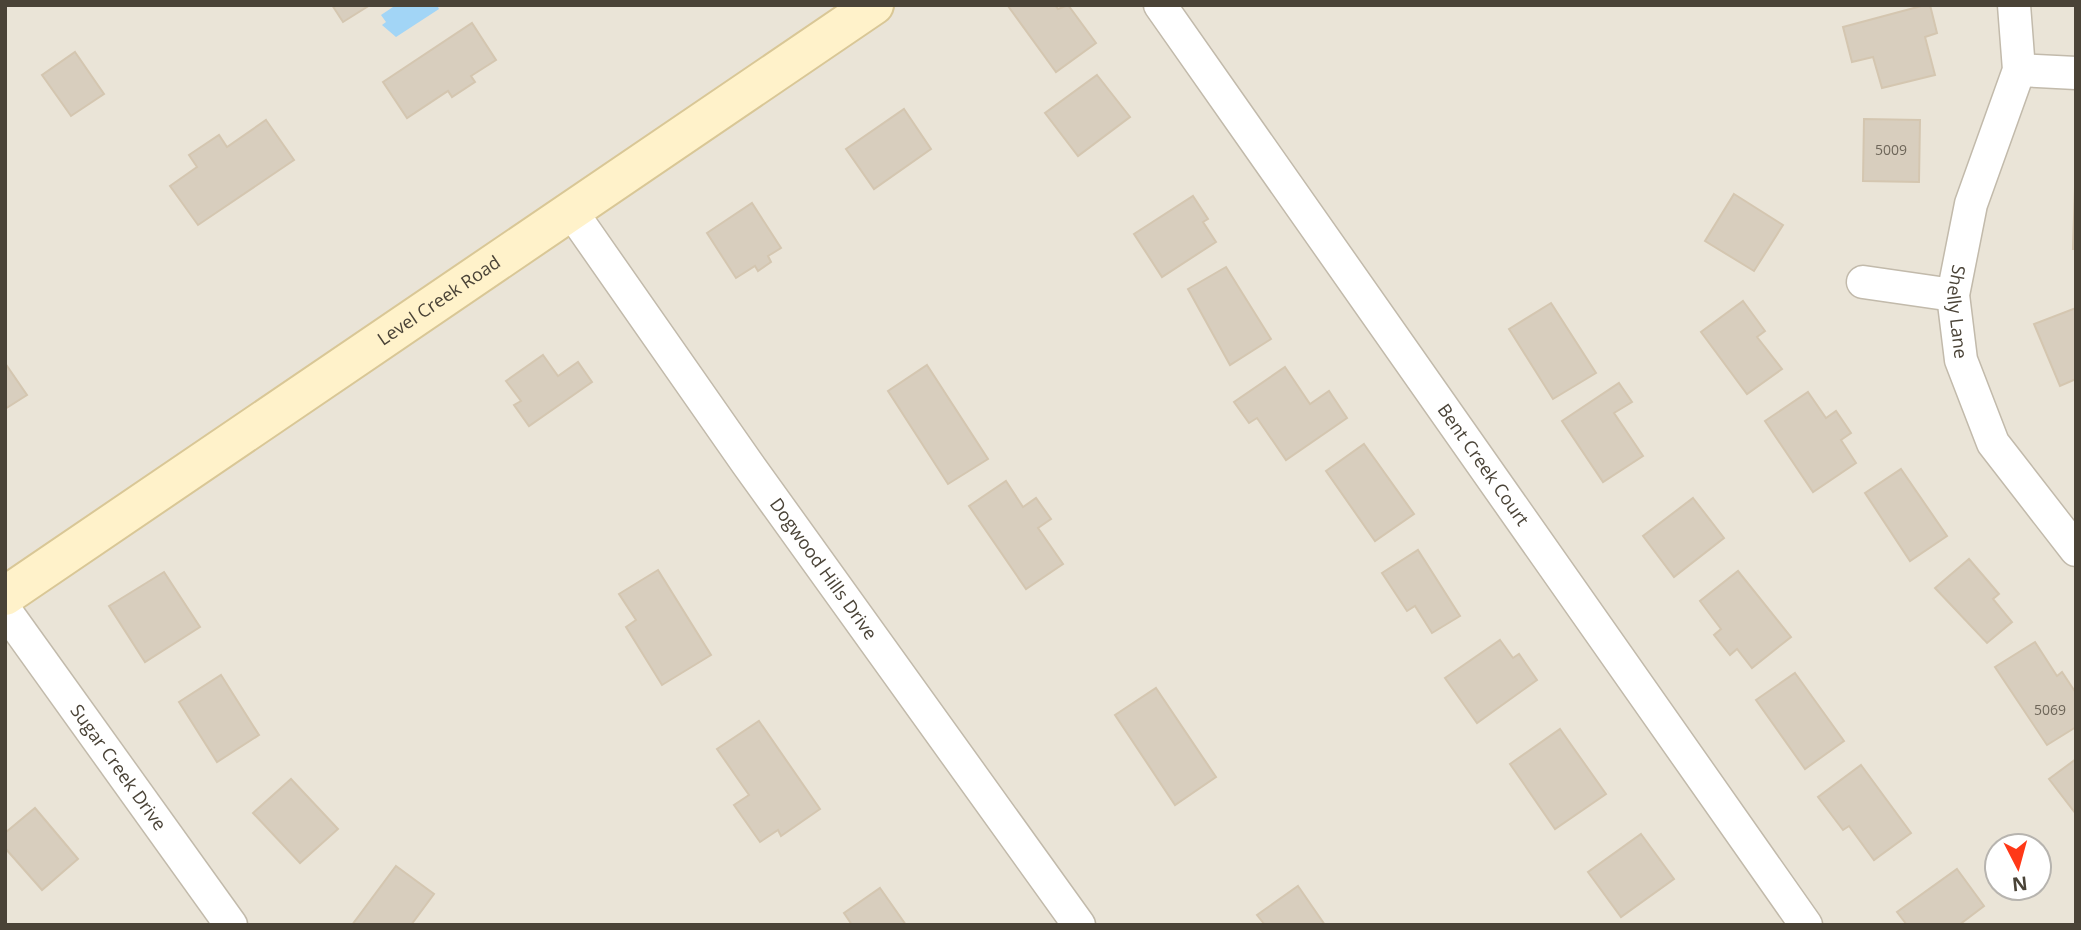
<svg xmlns="http://www.w3.org/2000/svg" width="2081" height="930" viewBox="0 0 2081 930" font-family="'Open Sans',sans-serif">
<style>
.residential{fill:#eae4d7;fill-rule:evenodd}
.water{fill:#a2d5f6}
.building{fill:#d8cebe;stroke:#d4c6b0;stroke-width:2}
.lines{fill:none;stroke-linecap:round;stroke-linejoin:round}
.street-casing{stroke:#c2baab;stroke-width:35}
.secondary-casing{stroke:#d9c796;stroke-width:42}
.street{stroke:#fff;stroke-width:32}
.secondary{stroke:#fff2ca;stroke-width:38}
.labels{text-anchor:middle;stroke-width:5;stroke-linejoin:round;paint-order:stroke}
.number-label{font-size:14px;fill:#6e6659}
.street-label{font-size:18px;fill:#4a4337;stroke:#fff}
</style>
<rect width="100%" height="100%" fill="#f6f2e9"/>
<path class="residential" d="M5 5H2076V925H5ZM1997 846H2039V888H1997Z"/>
<polygon class="water" points="396,5 437,5 439,9 396,37 382,25 386,22 381,15"/>
<g class="building">
<polygon points="332,5 370,5 343,22"/>
<polygon points="1055,5 1058,9 1068,5 1096,43 1056,72 1008,6"/>
<polygon points="1925,5 1930,5 1937,33 1925,37 1935,75 1882,88 1873,57 1852,62 1843,27"/>
<polygon points="472,23 496,60 471,76 475,82 452,97 448,91 407,118 383,82"/>
<polygon points="75,52 104,94 71,116 42,75"/>
<polygon points="1097,75 1130,117 1078,156 1045,113"/>
<polygon points="904,109 931,149 874,189 846,149"/>
<polygon points="1864,119 1920,120 1919,182 1863,181"/>
<polygon points="266,120 294,160 198,225 170,186 197,167 189,155 219,135 227,147"/>
<polygon points="2075,187 2076,187 2076,249 2073,249"/>
<polygon points="1734,194 1783,225 1754,271 1705,241"/>
<polygon points="1193,196 1208,219 1203,222 1216,242 1162,277 1134,234"/>
<polygon points="752,203 781,248 768,256 771,262 758,271 755,266 736,278 707,233"/>
<polygon points="1226,267 1271,339 1230,365 1188,289"/>
<polygon points="1743,301 1765,331 1757,337 1782,369 1747,394 1701,332"/>
<polygon points="1551,303 1596,373 1553,399 1509,329"/>
<polygon points="2076,308 2076,379 2060,386 2034,324"/>
<polygon points="543,355 558,376 578,362 592,382 529,426 514,405 521,401 506,381"/>
<polygon points="5,363 27,395 5,409"/>
<polygon points="927,365 988,459 948,484 888,391"/>
<polygon points="1285,367 1310,404 1329,391 1347,418 1286,460 1257,418 1249,423 1234,402"/>
<polygon points="1619,383 1632,402 1614,413 1643,456 1603,482 1562,421"/>
<polygon points="1808,392 1826,418 1836,411 1851,433 1841,440 1856,463 1813,492 1765,421"/>
<polygon points="1364,444 1414,514 1375,541 1326,471"/>
<polygon points="1901,469 1947,536 1910,561 1865,493"/>
<polygon points="1006,481 1023,507 1036,498 1051,519 1038,528 1063,564 1026,589 969,506"/>
<polygon points="1693,498 1724,538 1674,577 1643,536"/>
<polygon points="1418,550 1460,616 1432,633 1415,606 1407,611 1382,573"/>
<polygon points="1969,559 1999,594 1993,599 2012,622 1987,643 1935,588"/>
<polygon points="658,570 711,655 662,685 626,627 636,620 619,594"/>
<polygon points="1738,571 1791,637 1752,668 1737,649 1730,655 1714,635 1721,629 1700,601"/>
<polygon points="164,572 200,627 145,662 109,606"/>
<polygon points="1500,640 1513,658 1519,654 1537,680 1477,723 1445,678"/>
<polygon points="2035,642 2057,676 2062,672 2076,693 2076,727 2047,745 1995,667"/>
<polygon points="1795,673 1844,741 1805,769 1756,700"/>
<polygon points="221,675 259,735 217,762 179,702"/>
<polygon points="1156,688 1216,777 1175,805 1115,715"/>
<polygon points="759,721 820,809 781,836 778,830 760,842 734,805 749,795 717,749"/>
<polygon points="1560,729 1606,794 1555,829 1510,764"/>
<polygon points="2076,759 2076,814 2049,779"/>
<polygon points="1861,765 1911,833 1874,860 1849,826 1843,830 1818,797"/>
<polygon points="291,779 338,829 300,863 253,813"/>
<polygon points="35,808 78,859 42,890 5,848 5,833"/>
<polygon points="1641,834 1674,879 1621,917 1588,872"/>
<polygon points="396,866 434,894 411,925 352,925"/>
<polygon points="1957,869 1984,906 1959,925 1907,925 1897,912"/>
<polygon points="1298,886 1325,925 1265,925 1257,915"/>
<polygon points="880,888 906,925 852,925 844,913"/>
</g>
<g class="lines">
<defs>
<g id="street">
<path id="s1" d="M1160 5 1806 925"/>
<path id="s2" d="M2014 5 2019 70 1971 204 1953 295 1961 360 1993 443 2076 550"/>
<polyline points="2019,70 2076,73"/>
<path id="s3" d="M571 211 747 463 1079 925"/>
<polyline points="1863,282 1953,295"/>
<path id="s4" d="M5 610 231 925"/>
</g>
<g id="secondary">
<path id="s5" d="M5 596 874 5"/>
</g>
</defs>
<use href="#street" class="street-casing"/>
<use href="#secondary" class="secondary-casing"/>
<use href="#street" class="street"/>
<use href="#secondary" class="secondary"/>
</g>
<g class="labels">
<g class="number-label">
<text x="1891" y="155">5009</text>
<text x="2050" y="715">5069</text>
</g>
<g class="street-label">
<text dy="6" stroke="none"><textPath href="#s5" startOffset="525">Level Creek Road</textPath></text>
<text dy="6" stroke="none"><textPath href="#s2" startOffset="317">Shelly Lane</textPath></text>
<text dy="6" stroke="none"><textPath href="#s1" startOffset="562">Bent Creek Court</textPath></text>
<text dy="6" stroke="none"><textPath href="#s3" startOffset="438">Dogwood Hills Drive</textPath></text>
<text dy="6" stroke="none"><textPath href="#s4" startOffset="194">Sugar Creek Drive</textPath></text>
</g>
</g>
<rect width="2081" height="930" fill="none" stroke="#4a4337" stroke-width="14"/>
<g transform="translate(2018 867) rotate(174)"><circle r="33" fill="#ffffff" stroke="#b7b4af" stroke-width="2"/>
<path d="M0-5L12 26L0 18L-12 26Z" fill="#ff3817"/>
<text y="-10" font-size="19" font-weight="bold" text-anchor="middle" fill="#4a4337">N</text>
</g>
</svg>
